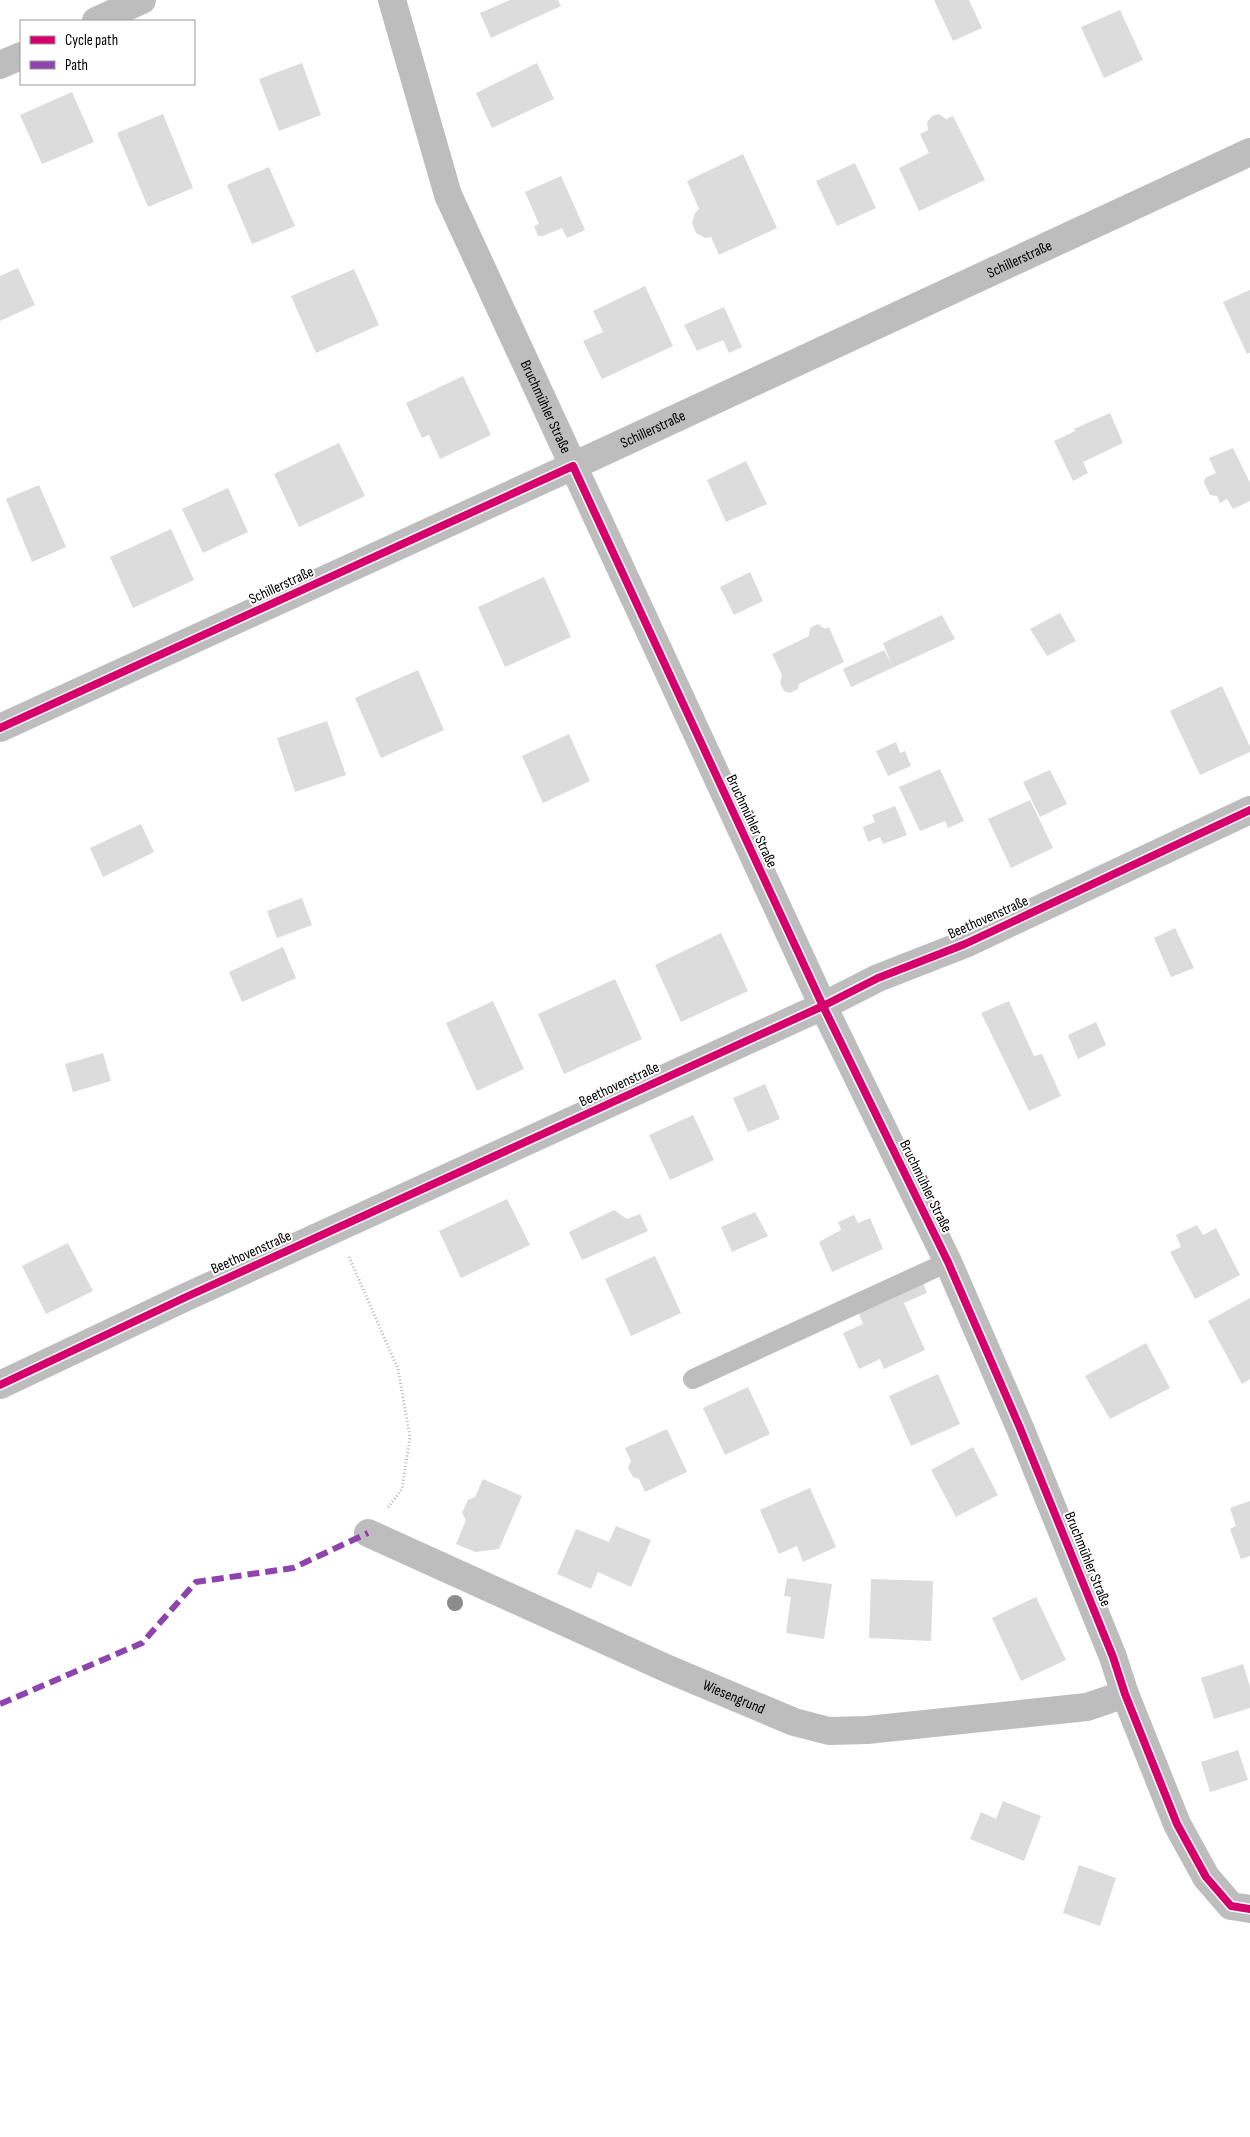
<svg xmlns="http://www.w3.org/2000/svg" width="1250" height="2137" viewBox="0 0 1250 2137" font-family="'Sofia Sans Condensed',sans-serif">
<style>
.building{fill:#dcdcdc}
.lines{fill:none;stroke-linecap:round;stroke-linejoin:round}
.path{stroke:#b8b8b8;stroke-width:3;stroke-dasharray:1 2.5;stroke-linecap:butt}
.lane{stroke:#bdbdbd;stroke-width:20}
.street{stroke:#bdbdbd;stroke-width:28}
.quiet{stroke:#8e44ad;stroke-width:6;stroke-dasharray:12 6;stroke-linecap:butt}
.cycleway-casing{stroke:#fff;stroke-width:11}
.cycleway{stroke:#d6006c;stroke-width:8}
.tree{fill:#8c8c8c}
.labels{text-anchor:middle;stroke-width:4;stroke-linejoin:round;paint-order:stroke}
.street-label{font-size:15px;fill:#000;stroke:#fff}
</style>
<rect width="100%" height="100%" fill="#fff"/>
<g class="building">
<polygon points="510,0 558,0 561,6 491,38 480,13"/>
<polygon points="934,0 969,0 982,28 953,41"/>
<polygon points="1120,10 1143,60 1104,78 1081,27"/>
<polygon points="302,63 321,115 279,131 259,79"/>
<polygon points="537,63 554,99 492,128 476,93"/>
<polygon points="72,92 94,142 42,164 20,115"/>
<polygon points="163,114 193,188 148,207 117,133"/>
<polygon points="939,114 946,119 953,116 985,180 919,211 899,168 929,153 920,134 928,130 927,122 932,116"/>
<polygon points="743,154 777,228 719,255 711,237 705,238 696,233 692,223 695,213 699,209 687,181"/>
<polygon points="855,163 876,208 837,226 816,181"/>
<polygon points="269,167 295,226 252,244 227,185"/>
<polygon points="561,176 585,230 567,238 562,228 543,236 538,236 534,226 539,224 525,192"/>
<polygon points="18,268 35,305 0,321 0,276"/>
<polygon points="354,269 379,325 316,353 291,296"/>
<polygon points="645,286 673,346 602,379 583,341 603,332 593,311"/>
<polygon points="1250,290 1250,353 1247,354 1223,302"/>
<polygon points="724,307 742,347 729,353 723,340 697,351 684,325"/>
<polygon points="463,376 491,435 440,459 429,435 422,438 406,403"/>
<polygon points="1110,413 1123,443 1083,462 1088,473 1073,481 1054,441 1075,431 1074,429"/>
<polygon points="339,443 365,496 299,527 274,474"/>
<polygon points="1233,448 1250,483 1250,501 1233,509 1227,499 1220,503 1217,496 1210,495 1204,482 1205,478 1216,473 1209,458"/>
<polygon points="746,461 767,504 726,522 707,480"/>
<polygon points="39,485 66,547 32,562 6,499"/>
<polygon points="228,488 248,532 203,553 182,509"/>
<polygon points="171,529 194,580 133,608 110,557"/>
<polygon points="750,572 763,601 734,615 720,587"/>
<polygon points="544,577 571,637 505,667 478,607"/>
<polygon points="1060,613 1076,641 1047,656 1030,629"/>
<polygon points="942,615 955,639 851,687 843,669 884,650 891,663 883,643"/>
<polygon points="818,624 825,629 829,627 844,662 799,684 798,689 790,693 784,691 780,683 782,675 772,654 809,636 810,628"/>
<polygon points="418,670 444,730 381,758 355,698"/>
<polygon points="1222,686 1250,747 1250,752 1200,775 1170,711"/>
<polygon points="327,721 346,775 295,792 277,738"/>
<polygon points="569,734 590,781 543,803 522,756"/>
<polygon points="896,742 900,753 905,751 911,766 888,776 876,751"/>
<polygon points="940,769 964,821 948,828 945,821 920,831 899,787"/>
<polygon points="1050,770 1067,804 1040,817 1023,782"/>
<polygon points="1030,800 1053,848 1011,868 988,819"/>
<polygon points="895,806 907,835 883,844 880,837 868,842 863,827 875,822 872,815"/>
<polygon points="141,824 154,852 103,877 90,848"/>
<polygon points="302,898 312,925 277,938 267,911"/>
<polygon points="1175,928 1194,968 1171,977 1154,938"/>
<polygon points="721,933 748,991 681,1022 655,965"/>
<polygon points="283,947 296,978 242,1002 229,972"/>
<polygon points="615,979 642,1039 564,1074 538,1014"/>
<polygon points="493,1001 524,1069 477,1091 446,1023"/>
<polygon points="1009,1001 1034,1056 1042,1054 1061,1096 1029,1111 981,1013"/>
<polygon points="1096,1022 1106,1045 1078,1059 1068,1035"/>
<polygon points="103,1053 111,1081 73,1092 65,1064"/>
<polygon points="765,1084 780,1119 748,1132 733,1098"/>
<polygon points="693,1115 714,1160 670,1180 649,1135"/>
<polygon points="507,1199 530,1245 461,1278 439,1231"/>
<polygon points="614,1210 627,1219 640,1214 648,1231 582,1260 569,1232"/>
<polygon points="755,1212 768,1236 732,1252 721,1227"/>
<polygon points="854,1215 858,1223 870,1218 883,1249 832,1272 819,1242 841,1230 838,1222"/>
<polygon points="1197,1225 1203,1235 1216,1228 1240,1275 1195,1299 1170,1252 1181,1247 1176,1235"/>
<polygon points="68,1243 93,1291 46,1314 22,1266"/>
<polygon points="655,1256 681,1313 631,1336 605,1279"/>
<polygon points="922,1280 927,1293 904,1303 925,1350 884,1369 880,1359 859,1369 843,1333 863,1324 857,1309"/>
<polygon points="1250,1298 1250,1379 1242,1384 1208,1321"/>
<polygon points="1146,1343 1170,1388 1110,1419 1085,1376"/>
<polygon points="938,1374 960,1424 911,1446 889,1396"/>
<polygon points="748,1387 770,1434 725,1455 703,1408"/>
<polygon points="667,1429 687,1472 645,1492 639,1479 633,1477 628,1468 631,1461 625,1448"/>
<polygon points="973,1447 998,1495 956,1517 931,1470"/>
<polygon points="483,1479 522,1496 499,1549 475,1552 456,1544 466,1520 462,1513 468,1500 475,1497"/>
<polygon points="810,1488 836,1547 803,1562 797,1546 779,1554 760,1510"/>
<polygon points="1250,1501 1250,1556 1241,1559 1230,1529 1236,1526 1230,1508"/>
<polygon points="616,1526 651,1540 631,1587 598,1572 591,1589 557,1574 576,1529 609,1542"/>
<polygon points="787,1578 832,1584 824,1639 786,1633 791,1597 784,1596"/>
<polygon points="871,1579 933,1581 931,1641 869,1638"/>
<polygon points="1036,1597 1066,1660 1021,1681 992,1618"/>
<polygon points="1243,1664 1250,1687 1250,1708 1214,1719 1201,1678"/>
<polygon points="1238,1750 1248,1780 1210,1792 1201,1762"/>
<polygon points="1003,1801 1041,1816 1024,1861 970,1839 981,1812 996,1819"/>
<polygon points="1079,1865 1116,1878 1100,1926 1063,1913"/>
</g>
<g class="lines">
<polyline class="path" points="349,1257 398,1369 410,1437 402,1489 387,1509"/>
<polyline class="lane" points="693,1379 948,1262"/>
<g class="street">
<path id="s1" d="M392 0 448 195 823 1006 948 1262 1020 1428 1113 1657 1125 1694 1177 1824 1206 1877 1231 1906 1250 1909"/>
<polyline points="96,21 142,0"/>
<polyline points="0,65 21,56"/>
<path id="s2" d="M0 728 573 466 1250 152"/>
<polyline points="0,1385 186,1297 823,1006 878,978 965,944 1250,810"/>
<path id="s3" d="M368 1533 668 1669 794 1722 829 1731 867 1730 1087 1707 1125 1694"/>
</g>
<polyline class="quiet" points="0,1704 142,1643 196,1582 293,1568 368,1533"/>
<defs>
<g id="cycleway">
<polyline points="0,728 573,466 823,1006 948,1262 1020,1428 1113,1657 1125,1694 1177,1824 1206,1877 1231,1906 1250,1909"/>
<polyline points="0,1385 186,1297 823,1006 878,978 965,944 1250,810"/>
</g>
</defs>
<use href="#cycleway" class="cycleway-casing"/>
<use href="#cycleway" class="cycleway"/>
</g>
<circle class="tree" cx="455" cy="1603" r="8"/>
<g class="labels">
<g class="street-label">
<text dy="5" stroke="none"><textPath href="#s2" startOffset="1122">Schillerstraße</textPath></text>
<text dy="5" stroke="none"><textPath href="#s1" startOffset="436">Bruchmühler Straße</textPath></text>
<text dy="5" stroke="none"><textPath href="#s2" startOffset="718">Schillerstraße</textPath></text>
<text transform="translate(281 585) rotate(-25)" y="5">Schillerstraße</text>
<text transform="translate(752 821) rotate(65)" y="5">Bruchmühler Straße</text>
<text transform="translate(988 917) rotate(-24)" y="5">Beethovenstraße</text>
<text transform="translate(619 1084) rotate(-25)" y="5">Beethovenstraße</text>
<text transform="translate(926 1186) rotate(64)" y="5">Bruchmühler Straße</text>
<text transform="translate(251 1252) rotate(-24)" y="5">Beethovenstraße</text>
<text transform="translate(1088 1559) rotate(68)" y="5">Bruchmühler Straße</text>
<text dy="5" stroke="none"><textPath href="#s3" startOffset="401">Wiesengrund</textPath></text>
</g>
</g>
<rect x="20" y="20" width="175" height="65" fill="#ffffff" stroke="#999999"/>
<rect x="30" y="36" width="25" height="8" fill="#d6006c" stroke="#999999"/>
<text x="65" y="45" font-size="15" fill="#000000">Cycle path</text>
<rect x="30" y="61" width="25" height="8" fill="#8e44ad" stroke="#999999"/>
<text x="65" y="70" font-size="15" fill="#000000">Path</text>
</svg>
